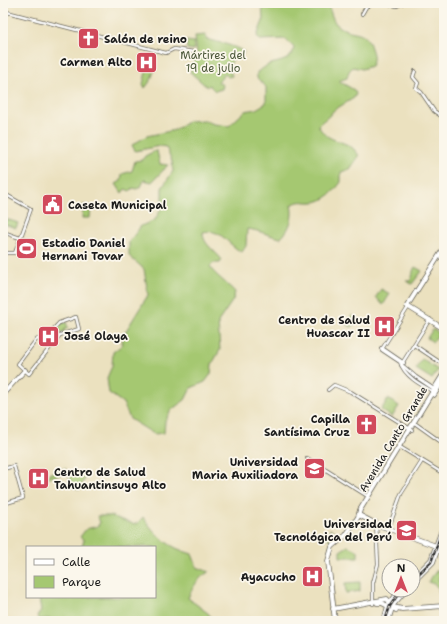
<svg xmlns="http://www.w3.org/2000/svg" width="447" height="624" viewBox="0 0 447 624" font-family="'Shantell Sans',sans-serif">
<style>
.green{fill:#a5c871;stroke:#607246}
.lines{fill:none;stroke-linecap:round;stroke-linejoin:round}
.minor-casing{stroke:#646155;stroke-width:4}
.major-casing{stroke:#646155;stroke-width:5.5}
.minor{stroke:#fff;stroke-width:2.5}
.major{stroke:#fff;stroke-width:4}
.rail-casing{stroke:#1c1c1c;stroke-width:2.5}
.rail{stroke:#fbf7ec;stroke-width:1;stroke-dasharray:3;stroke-linecap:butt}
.labels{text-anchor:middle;stroke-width:3.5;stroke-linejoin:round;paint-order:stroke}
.poi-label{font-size:11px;font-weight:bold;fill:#1c1c1c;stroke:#fbf7ec;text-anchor:end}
.park-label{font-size:11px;fill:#4c583a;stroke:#fbf7ec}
.street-label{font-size:11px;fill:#1c1c1c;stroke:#fbf7ec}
</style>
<rect width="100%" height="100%" fill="#fbf7ec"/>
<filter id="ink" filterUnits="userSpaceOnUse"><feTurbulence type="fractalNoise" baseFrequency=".025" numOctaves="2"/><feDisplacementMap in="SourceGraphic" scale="8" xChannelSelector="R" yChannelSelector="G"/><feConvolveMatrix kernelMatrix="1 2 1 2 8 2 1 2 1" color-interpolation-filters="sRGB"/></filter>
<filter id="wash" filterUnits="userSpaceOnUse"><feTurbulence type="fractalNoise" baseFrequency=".012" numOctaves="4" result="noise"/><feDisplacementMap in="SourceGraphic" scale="16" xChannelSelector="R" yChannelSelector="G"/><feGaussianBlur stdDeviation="0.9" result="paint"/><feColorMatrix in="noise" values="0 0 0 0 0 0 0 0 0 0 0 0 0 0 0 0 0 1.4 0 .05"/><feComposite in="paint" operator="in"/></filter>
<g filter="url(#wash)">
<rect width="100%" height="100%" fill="#ebe1bf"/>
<g class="green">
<path d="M262 3H327C331 10 332 23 340 27 355 36 365 27 371 48 374 56 374 59 371 66L362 69 353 67 349 71 347 78 339 81 354 90 356 94 354 98 334 110 329 116 318 125C328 146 349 137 359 156L350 169 341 172V182C335 191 324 202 313 202 303 203 302 199 291 205 294 217 290 229 281 238 269 236 259 230 247 229L246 246 242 252C227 245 222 228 203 232 202 244 216 251 222 260L220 263H213L210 267C213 273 230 286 235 292L233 300 218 322 220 350 212 364 211 374 205 382 191 388 185 400 171 410 165 421 164 433 154 434 130 419 123 403 109 393 107 378 112 366 113 352 121 346 124 334 148 295 144 269 129 256V242L141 226 155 220 162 207V188L173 171 172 161 166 147 160 146 135 151 132 145 147 136 175 130 189 121 203 120 214 124 229 126 245 111 256 109 266 103V87L257 78V72C261 70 264 67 268 65 279 61 291 62 294 48L286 39 260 40 257 36 263 21Z"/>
<path d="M206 35V39C219 43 232 44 244 52L242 55C233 55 232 60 229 68L232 76 228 77 225 74 218 82 223 85 222 89 215 91 209 85 207 87 190 72 197 55 195 36Z"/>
<polygon points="186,41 194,42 194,50 187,49"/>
<polygon points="148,64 156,65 151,80 145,88 143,84"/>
<polygon points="155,151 157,151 160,164 168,165 152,182 144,180 142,185 137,189 133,188 130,191 125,189 122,193 116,184 121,181 122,174 132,171 135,161 142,160 145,156"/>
<polygon points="83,205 91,206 90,218 82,218"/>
<polygon points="6,219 18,223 16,228 4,224"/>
<polygon points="22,239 29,242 31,247 36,251 34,258 17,252"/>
<path d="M415 267 422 271 412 284 406 281H410C414 276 411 273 415 267Z"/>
<polygon points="381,289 390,294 383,305 376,297"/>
<polygon points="352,315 357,319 352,327 346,324"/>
<polygon points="66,322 68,328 64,330 64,332 59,334 57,338 54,336 56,333 58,334 54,329 59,324"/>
<polygon points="433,329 439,333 433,342 427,338"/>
<polygon points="422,359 438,370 432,379 416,369"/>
<polygon points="388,399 399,406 392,417 381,410"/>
<polygon points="65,468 66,470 61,472 60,475 41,479 43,476"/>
<polygon points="78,475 85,478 79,490 72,486 69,476"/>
<path d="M97 516H111L133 524 138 523 143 517C157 537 168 547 192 554L197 567 209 572C198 577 193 587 188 598L209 614 212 621H49L50 619H38L37 615 41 612 39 597H155V547H82L84 540 80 537 86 529 98 526 100 522Z"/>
<polygon points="330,529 337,532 332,540 327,538"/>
<polygon points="348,546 358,551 358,557 340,557 340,551"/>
<polygon points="437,570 442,572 438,580 444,583 444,594 438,591 439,589 434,584 428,582"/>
<polygon points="360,582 360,591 346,593 345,583"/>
</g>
</g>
<g filter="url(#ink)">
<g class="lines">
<defs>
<g id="minor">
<polyline points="385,3 397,6 403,3"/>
<polyline points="3,11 166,53 174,49 194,52"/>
<polyline points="362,14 366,7 372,3"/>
<polyline points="415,71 413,77 418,83 416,88 421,92 434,111 444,118"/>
<polyline points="3,193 31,209 15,253 3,253"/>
<polyline points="3,232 20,238"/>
<polygon points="76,317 79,329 60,335 29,374 18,364 36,340 49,334 59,323"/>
<polyline points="414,345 444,365"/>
<path d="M381 348 382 350 400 362C404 376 421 385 434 392"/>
<polyline points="382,348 404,363"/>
<polyline points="382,349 409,306"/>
<polyline points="401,365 430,319"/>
<polyline points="402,365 416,377 434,389"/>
<polyline points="328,390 334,385 351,392 412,430"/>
<polyline points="416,424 444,444"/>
<polyline points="400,447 444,474"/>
<polyline points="307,458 369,497"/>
<polyline points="3,469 14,466 23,498 3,504"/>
<polyline points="389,527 401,494 422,461"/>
<polyline points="373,604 373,583 378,564 376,522"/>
</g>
<g id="major">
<polyline points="444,248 407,306 444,329"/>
<polyline points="3,394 25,370"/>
<polyline points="434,395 444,379"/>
<polyline points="359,515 376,524 444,549"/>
<polyline points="413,578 431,560 444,524"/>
<polyline points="413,582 433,562 442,537"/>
<polyline points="377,603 382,603 396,610"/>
<polyline points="333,609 387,599 393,607 402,609 444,606"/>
<polyline points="335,621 328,561 332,547 346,535 358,517 360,510 444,373"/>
<polyline points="384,621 388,606 400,590"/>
<polyline points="388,621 393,605 406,590"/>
</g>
</defs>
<use href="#minor" class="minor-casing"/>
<use href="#major" class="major-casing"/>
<use href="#minor" class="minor"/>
<use href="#major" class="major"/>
<defs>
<g id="rail">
<polyline points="413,579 431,562 444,526"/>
<polyline points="385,621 390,606 401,590"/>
</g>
</defs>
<use href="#rail" class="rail-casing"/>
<use href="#rail" class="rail"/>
</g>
</g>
<defs>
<symbol id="church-square" viewBox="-11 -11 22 22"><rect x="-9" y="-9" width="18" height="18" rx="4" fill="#d1495b" stroke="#fbf7ec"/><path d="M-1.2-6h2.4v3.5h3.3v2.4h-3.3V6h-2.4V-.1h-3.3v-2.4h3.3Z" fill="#fff"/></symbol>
<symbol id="hospital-square" viewBox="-11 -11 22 22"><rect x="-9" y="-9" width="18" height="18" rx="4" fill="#d1495b" stroke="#fbf7ec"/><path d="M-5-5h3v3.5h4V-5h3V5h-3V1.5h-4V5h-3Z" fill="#fff"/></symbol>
<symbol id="civic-square" viewBox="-11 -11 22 22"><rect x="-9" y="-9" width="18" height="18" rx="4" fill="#d1495b" stroke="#fbf7ec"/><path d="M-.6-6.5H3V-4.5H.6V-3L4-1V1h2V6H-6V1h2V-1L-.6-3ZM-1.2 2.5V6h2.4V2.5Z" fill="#fff"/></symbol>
<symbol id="stadium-square" viewBox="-11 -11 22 22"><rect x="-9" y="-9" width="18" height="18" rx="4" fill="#d1495b" stroke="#fbf7ec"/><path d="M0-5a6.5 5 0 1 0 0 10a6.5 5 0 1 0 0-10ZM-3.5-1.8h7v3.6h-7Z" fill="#fff"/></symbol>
<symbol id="university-square" viewBox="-11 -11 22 22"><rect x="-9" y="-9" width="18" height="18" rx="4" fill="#d1495b" stroke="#fbf7ec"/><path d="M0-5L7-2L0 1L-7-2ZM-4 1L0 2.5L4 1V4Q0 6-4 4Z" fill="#fff"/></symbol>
</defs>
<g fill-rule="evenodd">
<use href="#church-square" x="76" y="26" width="25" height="25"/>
<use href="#hospital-square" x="134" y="50" width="25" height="25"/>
<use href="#civic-square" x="40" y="192" width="25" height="25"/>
<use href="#stadium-square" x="14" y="236" width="25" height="25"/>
<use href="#hospital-square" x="372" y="314" width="25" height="25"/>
<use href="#hospital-square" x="36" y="324" width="25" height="25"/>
<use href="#church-square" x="354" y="412" width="25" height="25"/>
<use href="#university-square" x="302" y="456" width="25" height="25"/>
<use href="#hospital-square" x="26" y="466" width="25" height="25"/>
<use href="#university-square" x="394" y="518" width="25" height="25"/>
<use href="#hospital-square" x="300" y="564" width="25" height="25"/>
</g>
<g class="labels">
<g class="poi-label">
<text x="104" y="43" text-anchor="start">Salón de reino</text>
<text x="132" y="66">Carmen Alto</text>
<text x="68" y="209" text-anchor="start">Caseta Municipal</text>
<text x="42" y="247" text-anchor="start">Estadio Daniel<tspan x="42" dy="13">Hernani Tovar</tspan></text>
<text x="370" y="324">Centro de Salud<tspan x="370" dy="13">Huascar II</tspan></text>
<text x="64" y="340" text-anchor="start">José Olaya</text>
<text x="350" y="423">Capilla<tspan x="350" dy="13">Santísima Cruz</tspan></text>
<text x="298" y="466">Universidad<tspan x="298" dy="13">Maria Auxiliadora</tspan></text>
<text x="54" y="476" text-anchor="start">Centro de Salud<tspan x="54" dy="13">Tahuantinsuyo Alto</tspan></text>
<text x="392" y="528">Universidad<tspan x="392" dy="13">Tecnológica del Perú</tspan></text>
<text x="296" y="581">Ayacucho</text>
</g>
<g class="park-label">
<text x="213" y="59">Mártires del<tspan x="213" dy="13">19 de julio</tspan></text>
</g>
<g class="street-label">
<text transform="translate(393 439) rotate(-59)" y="4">Avenida Canto Grande</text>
</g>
</g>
<rect width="447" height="624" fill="none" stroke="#fbf7ec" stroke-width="16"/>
<rect x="26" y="546" width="130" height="52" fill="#fbf7ec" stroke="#a29f99"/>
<rect x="34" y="559" width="20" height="6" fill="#ffffff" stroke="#a29f99"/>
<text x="62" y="566" font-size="12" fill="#1c1c1c">Calle</text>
<rect x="34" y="576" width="20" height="12" fill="#a5c871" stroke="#a29f99"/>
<text x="62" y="586" font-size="12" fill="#1c1c1c">Parque</text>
<g transform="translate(401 578)"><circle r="19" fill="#fbf7ec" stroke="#a29f99"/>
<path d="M0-3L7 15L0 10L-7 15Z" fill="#d1495b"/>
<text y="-6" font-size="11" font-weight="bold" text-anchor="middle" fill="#1c1c1c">N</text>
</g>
</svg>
